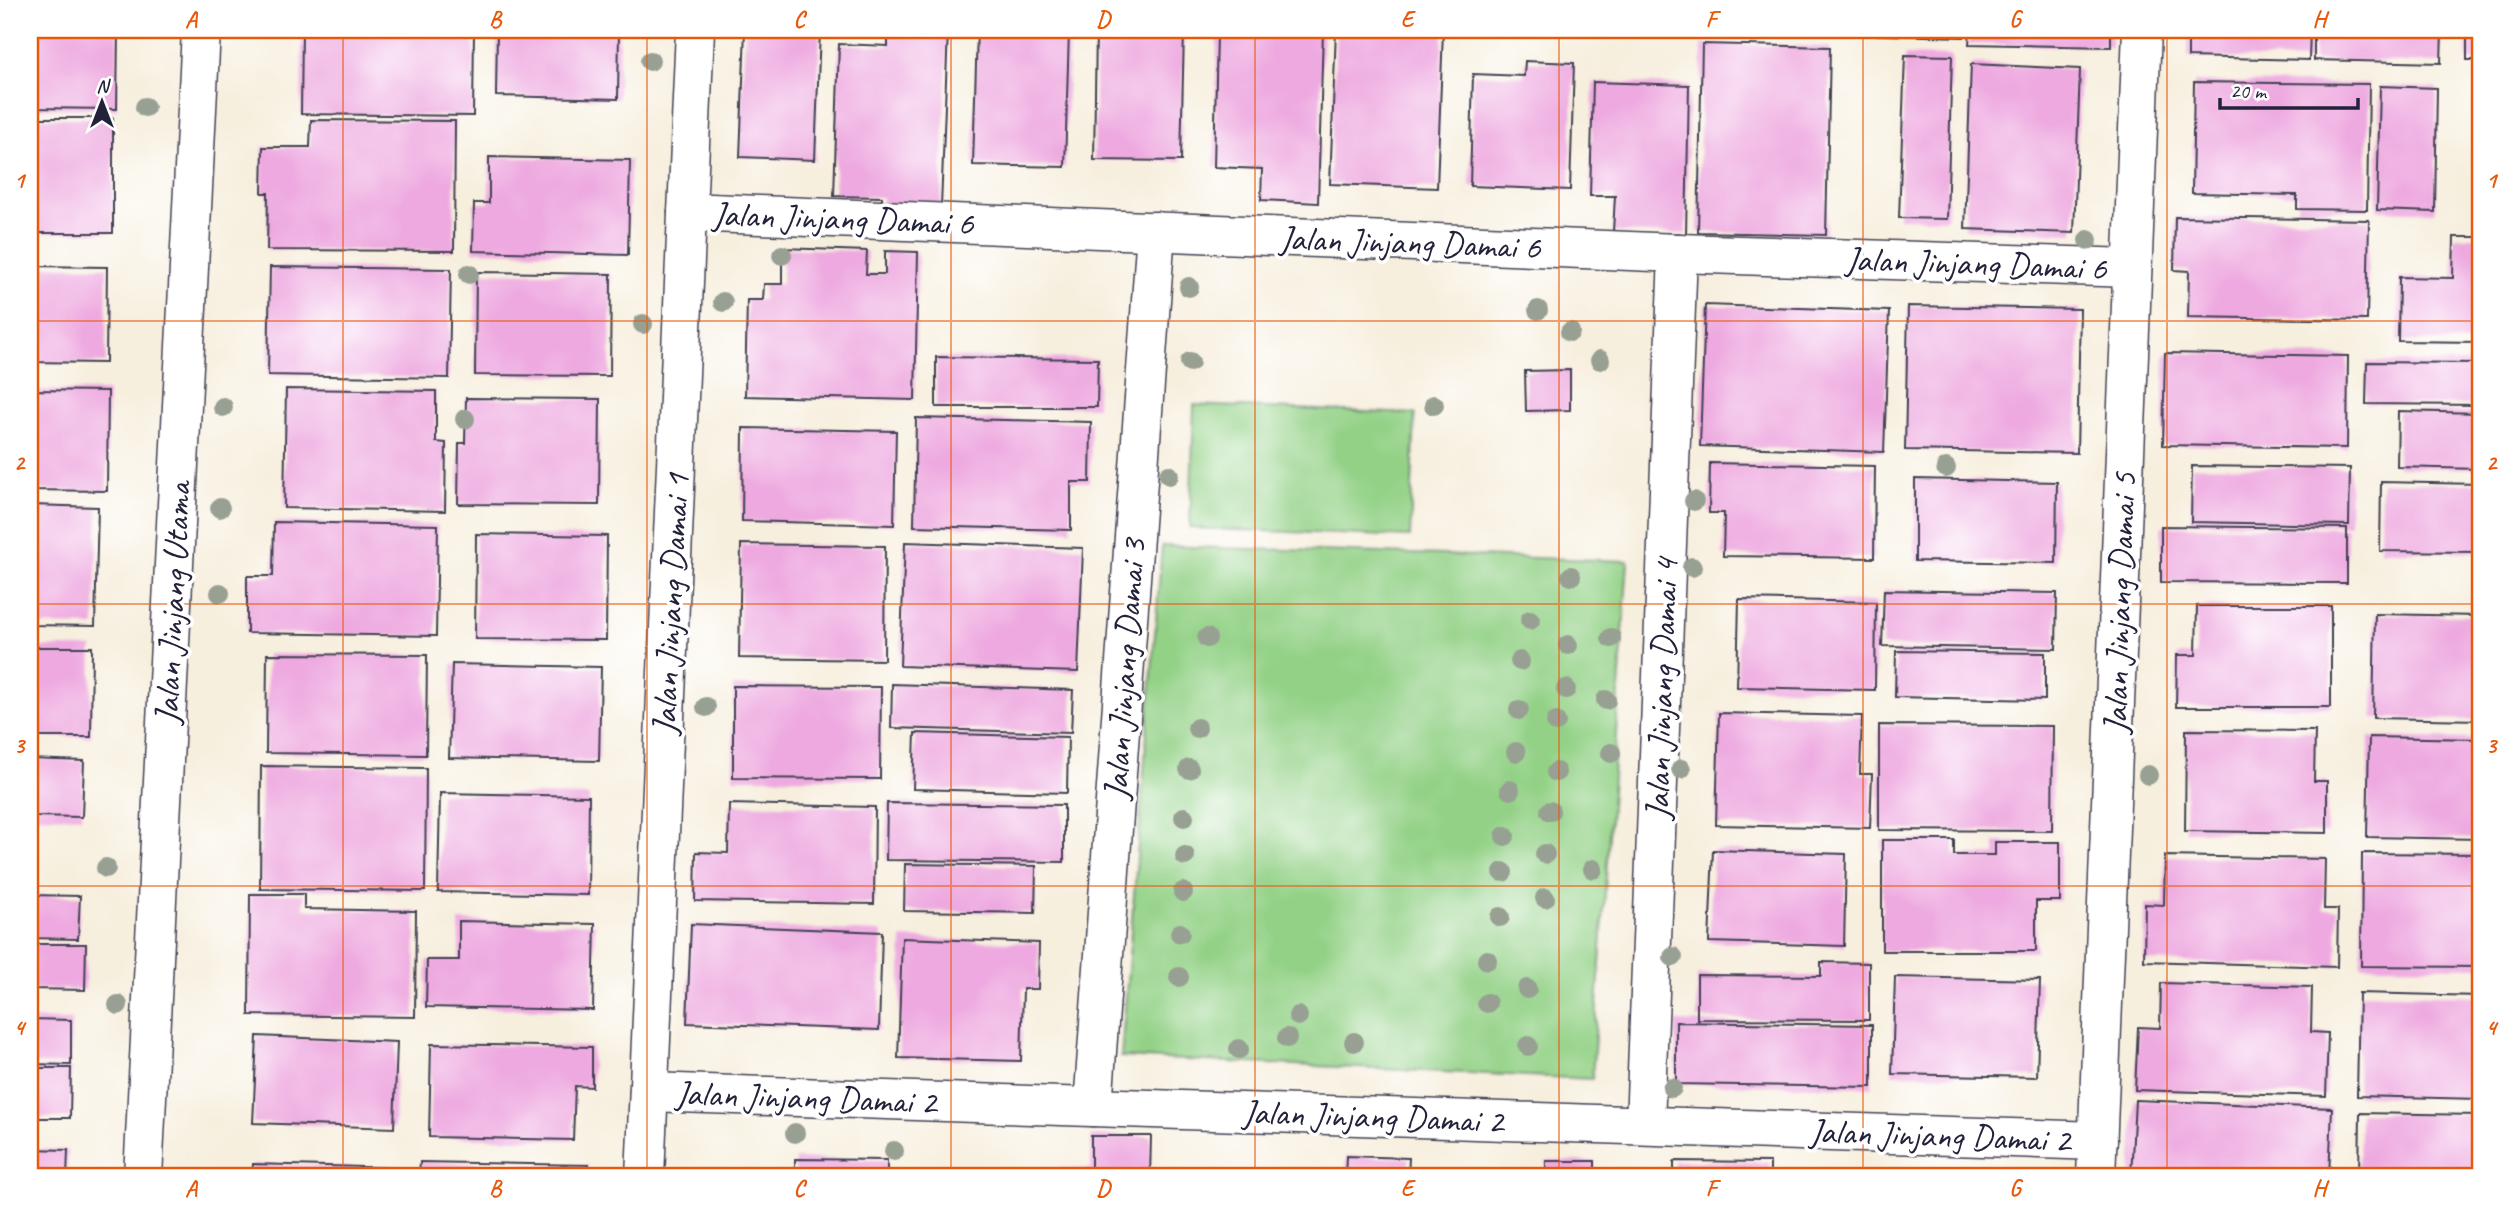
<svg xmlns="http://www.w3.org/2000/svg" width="2510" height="1207" viewBox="0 0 2510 1207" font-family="Caveat,sans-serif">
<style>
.green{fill:#93d186;stroke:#5a7a60;stroke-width:2}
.building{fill:#eeaae0}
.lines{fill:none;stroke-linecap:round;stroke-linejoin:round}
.minor-casing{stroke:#424153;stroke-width:41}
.minor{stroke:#fff;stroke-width:38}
.tree{fill:#98a093}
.grid{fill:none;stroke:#e8590c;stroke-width:2;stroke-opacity:0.55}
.labels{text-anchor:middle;stroke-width:7;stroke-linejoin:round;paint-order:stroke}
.street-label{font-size:35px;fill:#22223b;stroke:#fff}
.neatline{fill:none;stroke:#e8590c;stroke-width:2.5}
.grid-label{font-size:23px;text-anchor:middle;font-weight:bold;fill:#e8590c}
</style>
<rect width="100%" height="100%" fill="#fff"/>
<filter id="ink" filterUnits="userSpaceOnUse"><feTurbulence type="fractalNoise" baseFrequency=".0143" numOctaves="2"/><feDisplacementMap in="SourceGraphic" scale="14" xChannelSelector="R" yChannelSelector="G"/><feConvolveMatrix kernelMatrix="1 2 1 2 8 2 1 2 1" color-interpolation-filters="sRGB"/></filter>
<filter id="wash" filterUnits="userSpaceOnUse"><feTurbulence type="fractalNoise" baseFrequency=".00686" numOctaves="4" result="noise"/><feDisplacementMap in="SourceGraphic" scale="28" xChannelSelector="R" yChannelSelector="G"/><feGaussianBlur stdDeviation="1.57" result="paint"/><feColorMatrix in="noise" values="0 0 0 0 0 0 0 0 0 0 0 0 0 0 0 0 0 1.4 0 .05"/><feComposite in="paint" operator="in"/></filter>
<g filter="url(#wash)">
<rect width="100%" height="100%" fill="#f7efde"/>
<g class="green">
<polygon points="1194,405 1415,414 1410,537 1190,528"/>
<polygon points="1162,546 1628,561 1592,1079 1121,1057"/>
</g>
<g id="blocks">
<g class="building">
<polygon points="30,30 118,30 117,109 30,108"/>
<polygon points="302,30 474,30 473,116 301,114"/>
<polygon points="497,30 619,30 618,99 496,96"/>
<polygon points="745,30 820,30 815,160 740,157"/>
<polygon points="888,30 948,30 941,207 882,205 882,197 834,196 839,44 888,46"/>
<polygon points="977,30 1069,30 1065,167 973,165"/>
<polygon points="1096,30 1184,30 1181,161 1094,160"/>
<polygon points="1266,30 1323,30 1318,203 1261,200 1262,169 1214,167 1217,34 1266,34"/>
<polygon points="1336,30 1443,30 1437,188 1330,184"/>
<polygon points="1754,30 1836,30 1836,34 1754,32"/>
<polygon points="1843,30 1964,30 1964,37 1843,34"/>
<polygon points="1970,30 2111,30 2111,47 1969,44"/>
<polygon points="2188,30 2310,30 2309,60 2188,57"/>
<polygon points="2314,30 2442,30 2441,63 2314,60"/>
<rect x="2467" y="30" width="13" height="30"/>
<polygon points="1702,44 1830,47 1826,235 1698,232"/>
<polygon points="1905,55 1952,56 1947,219 1899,218"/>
<polygon points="1525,61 1574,63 1570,190 1470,186 1473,74 1524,76"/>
<polygon points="1971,64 2080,69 2074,233 1965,229"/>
<polygon points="1593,82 1689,85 1686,234 1613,232 1615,196 1590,196"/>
<polygon points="2194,82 2369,84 2367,210 2297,209 2297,195 2192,193"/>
<polygon points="2380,86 2437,88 2435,212 2377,210"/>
<rect x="30" y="118" width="83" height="115"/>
<polygon points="311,120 455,121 454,251 267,250 268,193 262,193 263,147 310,147"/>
<polygon points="489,157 630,160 628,255 473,251 474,203 489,203"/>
<polygon points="2175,217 2369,220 2367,320 2188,317 2189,271 2174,270"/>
<polygon points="2454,237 2480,237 2480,342 2398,341 2399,277 2453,278"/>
<polygon points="782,248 867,251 866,274 885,274 885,251 918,252 915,400 745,396 747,300 763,300 764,284 782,284"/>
<polygon points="30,266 107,267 106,363 30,362"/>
<polygon points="270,267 451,269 449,378 268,375"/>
<polygon points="476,272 611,274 610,376 475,375"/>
<polygon points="1705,305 1889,311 1884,452 1700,446"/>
<polygon points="1908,306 2080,309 2077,453 1905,450"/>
<polygon points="2165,353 2348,356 2347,448 2163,445"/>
<polygon points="936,357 1098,359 1097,407 936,407"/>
<polygon points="2367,362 2480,363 2480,405 2366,404"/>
<polygon points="1570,370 1570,410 1526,411 1525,371"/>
<polygon points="286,389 436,391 436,442 446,443 445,511 284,508"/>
<polygon points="30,390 108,391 107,491 30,490"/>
<polygon points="466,398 600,399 599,505 458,504 459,443 465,443"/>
<polygon points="2398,411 2480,413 2480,469 2397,467"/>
<polygon points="916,418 1091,422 1090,482 1071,482 1071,530 914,526"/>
<polygon points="743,428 896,431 894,525 742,521"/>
<polygon points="1710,463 1875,466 1874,558 1723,556 1724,513 1709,513"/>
<polygon points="2192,466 2350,468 2349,525 2191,522"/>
<polygon points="1915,479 2057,482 2056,563 1915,561"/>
<polygon points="2381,482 2480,484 2480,552 2380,551"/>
<polygon points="30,505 98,507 95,626 30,625"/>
<polygon points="274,522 438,525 436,636 247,633 247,576 273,576"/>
<polygon points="2161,526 2347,528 2347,583 2161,582"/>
<polygon points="476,534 607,536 606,640 475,639"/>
<polygon points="905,542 1083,548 1078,672 900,666"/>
<polygon points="741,544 885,546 884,660 739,658"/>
<polygon points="1884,590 2057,593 2056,649 1882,646"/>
<polygon points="1739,599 1876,602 1875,690 1737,687"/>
<polygon points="2197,606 2331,606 2331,707 2176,707 2177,655 2196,655"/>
<polygon points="2375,614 2480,616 2480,720 2373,718"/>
<polygon points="30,647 92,647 91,737 30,737"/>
<polygon points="1896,651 2045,653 2045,700 1895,697"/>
<polygon points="267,654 427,655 426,755 266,753"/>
<polygon points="452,664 601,667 599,761 449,758"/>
<polygon points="892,684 1073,690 1071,733 891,728"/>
<polygon points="733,686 881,687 880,779 733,778"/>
<polygon points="1719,713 1862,716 1860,774 1872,774 1870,828 1716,825"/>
<polygon points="1879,725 2053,726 2052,831 1879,830"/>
<polygon points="2186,730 2315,731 2314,781 2327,781 2327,833 2185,831"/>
<polygon points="915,733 1068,737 1067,793 913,789"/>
<polygon points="2369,737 2480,739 2480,839 2367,837"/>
<polygon points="30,759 84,761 82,817 30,816"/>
<polygon points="261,766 426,768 425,891 260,889"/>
<polygon points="440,793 589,796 588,895 438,892"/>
<polygon points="887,803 1064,805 1064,862 886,860"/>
<polygon points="729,804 875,807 874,904 695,901 696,852 728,853"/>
<polygon points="1882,840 1954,840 1954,855 1995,855 1995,842 2060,842 2060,901 2036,901 2036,951 1882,951"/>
<polygon points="1713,850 1846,854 1844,946 1709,942"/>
<polygon points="2362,853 2480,854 2480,967 2361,966"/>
<polygon points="2165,856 2325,859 2324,909 2338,909 2337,967 2144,961 2145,904 2164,905"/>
<polygon points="905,864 1036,866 1035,913 904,911"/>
<polygon points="250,894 304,894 304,909 416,911 415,1017 249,1015"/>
<polygon points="30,895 80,896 78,939 30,938"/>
<polygon points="459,921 595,924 593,1010 426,1007 427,960 459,960"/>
<polygon points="691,924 882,932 879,1030 687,1023"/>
<polygon points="902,938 1039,943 1038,989 1023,989 1021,1061 898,1058"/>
<polygon points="30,944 86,944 85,990 30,989"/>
<polygon points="1821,962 1869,963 1869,1020 1697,1019 1697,975 1821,976"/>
<polygon points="1895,977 2040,980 2037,1077 1892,1074"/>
<polygon points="2161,983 2312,987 2311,1032 2328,1033 2326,1096 2135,1090 2138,1027 2160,1028"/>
<polygon points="2359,993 2480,996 2480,1099 2357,1096"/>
<polygon points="30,1019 71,1020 71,1065 30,1064"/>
<polygon points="1676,1022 1872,1025 1872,1087 1676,1084"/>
<polygon points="257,1036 397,1042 394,1128 253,1123"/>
<polygon points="431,1044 592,1047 592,1087 575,1086 573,1140 429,1137"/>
<polygon points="30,1068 71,1068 70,1118 30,1118"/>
<polygon points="2135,1100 2332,1108 2329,1177 2131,1177"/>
<polygon points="2360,1113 2480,1115 2480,1177 2359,1177"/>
<polygon points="1091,1136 1151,1136 1150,1177 1034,1177 1034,1168 1091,1168"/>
<polygon points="30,1149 68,1150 67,1177 30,1177"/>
<polygon points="1346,1156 1409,1158 1408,1177 1345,1177"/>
<polygon points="795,1159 887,1160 887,1177 795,1177"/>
<rect x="1546" y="1161" width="49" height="16"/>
<polygon points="1674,1161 1770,1162 1770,1177 1674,1177"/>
<polygon points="420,1162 588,1165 588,1177 419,1177"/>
<polygon points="253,1164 400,1168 400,1177 252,1177"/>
<polygon points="1425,1174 1462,1175 1462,1177 1425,1177"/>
</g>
</g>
</g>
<g filter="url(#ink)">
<use href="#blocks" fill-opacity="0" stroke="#424153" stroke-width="2"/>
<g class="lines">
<defs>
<g id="minor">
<polyline points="687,212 1678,253 2132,268"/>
<polyline points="649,1092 2098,1141"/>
<polyline points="1093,1107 1156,231"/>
<polyline points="1645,1125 1678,253"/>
<polyline points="143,1177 201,30"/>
<polyline points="645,1177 695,30"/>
<polyline points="2096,1177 2142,30"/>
</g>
</defs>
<use href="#minor" class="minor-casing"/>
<use href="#minor" class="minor"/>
</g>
<g class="tree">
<circle cx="650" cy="61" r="10"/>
<circle cx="145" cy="107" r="10"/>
<circle cx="2088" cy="240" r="10"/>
<circle cx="782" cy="255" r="10"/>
<circle cx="469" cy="274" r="10"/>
<circle cx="1189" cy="287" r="10"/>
<circle cx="723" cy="302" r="10"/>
<circle cx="1538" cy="310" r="10"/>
<circle cx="643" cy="324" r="10"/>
<circle cx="1570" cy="332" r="10"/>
<circle cx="1600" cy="360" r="10"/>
<circle cx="1190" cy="362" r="10"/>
<circle cx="1434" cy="405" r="10"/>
<circle cx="223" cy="407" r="10"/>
<circle cx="465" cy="419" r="10"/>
<circle cx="1946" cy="468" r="10"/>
<circle cx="1169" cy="475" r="10"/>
<circle cx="1694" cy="501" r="10"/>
<circle cx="220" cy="508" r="10"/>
<circle cx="1692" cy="567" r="10"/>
<circle cx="1571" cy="576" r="10"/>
<circle cx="220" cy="593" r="10"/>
<circle cx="1530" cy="620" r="10"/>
<circle cx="1207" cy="638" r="10"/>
<circle cx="1611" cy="638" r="10"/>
<circle cx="1568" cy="645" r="10"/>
<circle cx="1520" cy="661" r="10"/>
<circle cx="1566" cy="689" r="10"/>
<circle cx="1606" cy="700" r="10"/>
<circle cx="706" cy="707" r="10"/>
<circle cx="1519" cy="710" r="10"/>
<circle cx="1556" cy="722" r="10"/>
<circle cx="1197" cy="728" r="10"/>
<circle cx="1516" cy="752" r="10"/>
<circle cx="1611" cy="753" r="10"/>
<circle cx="1189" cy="769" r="10"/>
<circle cx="1681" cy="769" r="10"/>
<circle cx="1556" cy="772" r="10"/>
<circle cx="2148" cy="775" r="10"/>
<circle cx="1510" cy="790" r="10"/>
<circle cx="1550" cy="811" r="10"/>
<circle cx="1184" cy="817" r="10"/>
<circle cx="1505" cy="836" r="10"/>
<circle cx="1545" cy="854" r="10"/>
<circle cx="1185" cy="856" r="10"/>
<circle cx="106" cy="868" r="10"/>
<circle cx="1593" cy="869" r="10"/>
<circle cx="1503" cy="872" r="10"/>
<circle cx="1183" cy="892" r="10"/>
<circle cx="1545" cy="898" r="10"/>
<circle cx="1500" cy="917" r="10"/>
<circle cx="1180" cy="933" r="10"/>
<circle cx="1673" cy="957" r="10"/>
<circle cx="1487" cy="960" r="10"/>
<circle cx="1179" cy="977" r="10"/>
<circle cx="1527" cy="989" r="10"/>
<circle cx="1487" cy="1003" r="10"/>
<circle cx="118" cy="1005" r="10"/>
<circle cx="1298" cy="1016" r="10"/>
<circle cx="1287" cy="1038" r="10"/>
<circle cx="1354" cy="1042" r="10"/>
<circle cx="1528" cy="1046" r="10"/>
<circle cx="1239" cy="1049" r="10"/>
<circle cx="1672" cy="1088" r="10"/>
<circle cx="795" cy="1133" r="10"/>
<circle cx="894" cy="1151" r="10"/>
</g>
</g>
<path class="grid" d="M343 30V1177M647 30V1177M951 30V1177M1255 30V1177M1559 30V1177M1863 30V1177M2167 30V1177M30 321H2480M30 604H2480M30 886H2480"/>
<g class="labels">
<g class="street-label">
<text transform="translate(843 218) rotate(2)" y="12">Jalan Jinjang Damai 6</text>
<text transform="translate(1410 242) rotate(2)" y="12">Jalan Jinjang Damai 6</text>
<text transform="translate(1976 263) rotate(2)" y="12">Jalan Jinjang Damai 6</text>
<text transform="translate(172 603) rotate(-87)" y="12">Jalan Jinjang Utama</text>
<text transform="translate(2119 603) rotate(-88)" y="12">Jalan Jinjang Damai 5</text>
<text transform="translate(670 604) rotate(-87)" y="12">Jalan Jinjang Damai 1</text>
<text transform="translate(1124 669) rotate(-86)" y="12">Jalan Jinjang Damai 3</text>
<text transform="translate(1661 689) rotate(-88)" y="12">Jalan Jinjang Damai 4</text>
<text transform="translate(806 1097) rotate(2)" y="12">Jalan Jinjang Damai 2</text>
<text transform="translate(1373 1116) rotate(2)" y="12">Jalan Jinjang Damai 2</text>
<text transform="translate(1940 1135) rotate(2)" y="12">Jalan Jinjang Damai 2</text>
</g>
</g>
<rect width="2510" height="1207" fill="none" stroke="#fff" stroke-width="77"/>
<g transform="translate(102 102)" stroke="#ffffff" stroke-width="5" paint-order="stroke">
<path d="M0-5L12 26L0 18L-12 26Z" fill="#22223b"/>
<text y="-10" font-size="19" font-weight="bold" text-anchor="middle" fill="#22223b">N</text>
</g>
<path d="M2220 98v10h138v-10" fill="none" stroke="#22223b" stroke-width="3.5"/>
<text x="2230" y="98" font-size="21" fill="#22223b" stroke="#ffffff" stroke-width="5" paint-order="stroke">20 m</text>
<rect x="38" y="38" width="2434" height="1130" class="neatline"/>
<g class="grid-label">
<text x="191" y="27">A</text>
<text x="495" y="27">B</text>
<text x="799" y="27">C</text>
<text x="1103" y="27">D</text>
<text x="1407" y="27">E</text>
<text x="1711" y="27">F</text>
<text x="2015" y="27">G</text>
<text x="2319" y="27">H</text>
<text x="19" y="188">1</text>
<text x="2491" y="188">1</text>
<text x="19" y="470">2</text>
<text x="2491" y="470">2</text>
<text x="19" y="753">3</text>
<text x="2491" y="753">3</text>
<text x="19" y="1035">4</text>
<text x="2491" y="1035">4</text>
<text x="191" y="1196">A</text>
<text x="495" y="1196">B</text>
<text x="799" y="1196">C</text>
<text x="1103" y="1196">D</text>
<text x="1407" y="1196">E</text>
<text x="1711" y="1196">F</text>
<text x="2015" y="1196">G</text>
<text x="2319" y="1196">H</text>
</g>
</svg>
